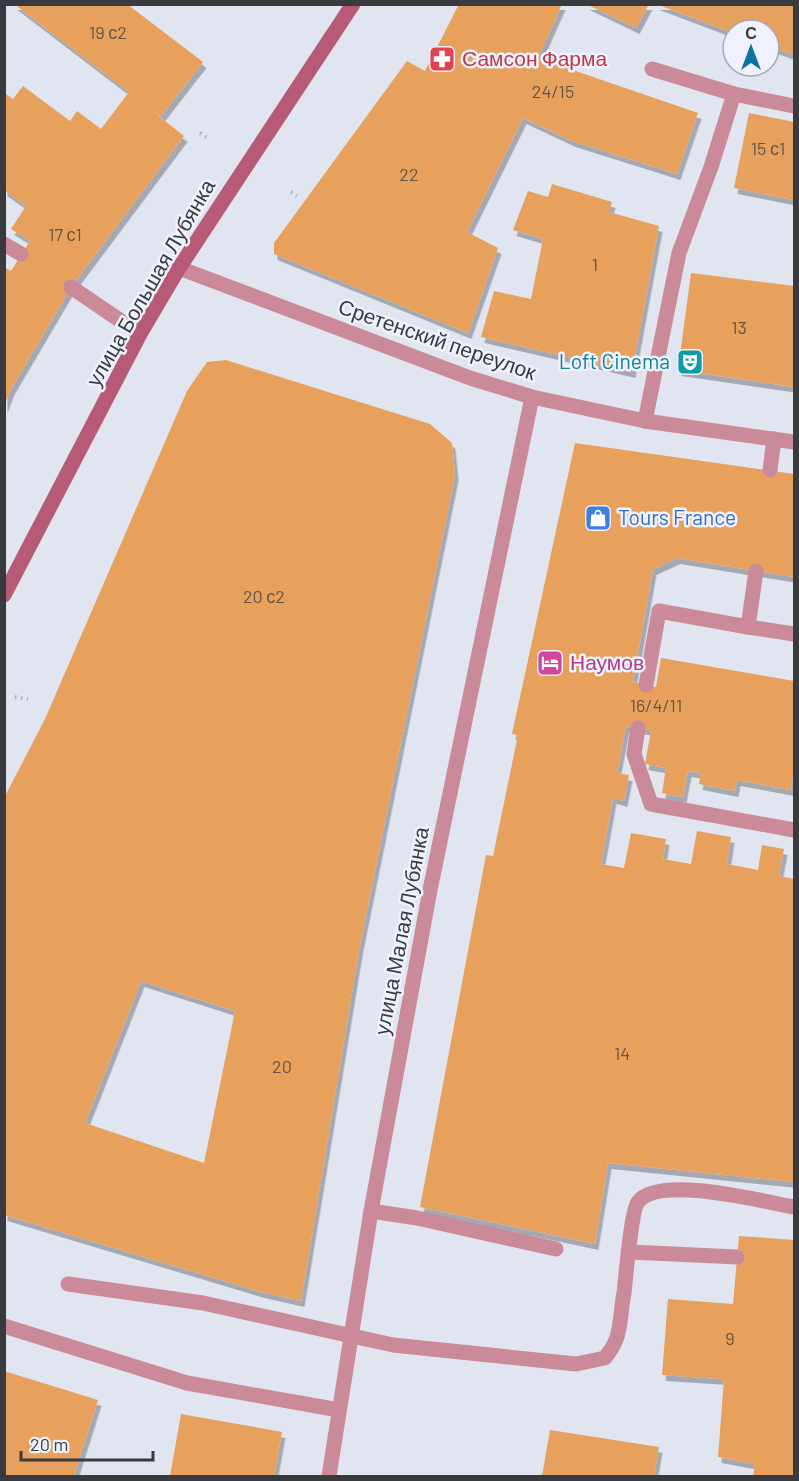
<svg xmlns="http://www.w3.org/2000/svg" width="799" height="1481" viewBox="0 0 799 1481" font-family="Barlow,sans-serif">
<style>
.building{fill:#e8a15b;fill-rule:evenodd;filter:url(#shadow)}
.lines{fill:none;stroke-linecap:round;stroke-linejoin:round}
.path{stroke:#acafb8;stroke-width:4;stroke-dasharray:1.5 4.5;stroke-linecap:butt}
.service{stroke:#ca8a9a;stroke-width:15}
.minor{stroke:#ca8a9a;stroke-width:15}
.secondary{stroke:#b75a77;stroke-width:15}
.labels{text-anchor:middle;stroke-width:5;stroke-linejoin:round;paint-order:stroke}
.number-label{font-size:18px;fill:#655445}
.health-label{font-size:21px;fill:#be3a42;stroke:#eff2fe;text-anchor:start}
.street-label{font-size:21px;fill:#393a3e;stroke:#eff2fe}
.culture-label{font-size:21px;fill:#0d838f;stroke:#eff2fe;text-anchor:end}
.shop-label{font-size:21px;fill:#366cbe;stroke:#eff2fe;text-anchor:start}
.hotel-label{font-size:21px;fill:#b23c85;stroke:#eff2fe;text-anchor:start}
</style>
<defs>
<filter id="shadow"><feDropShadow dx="3.5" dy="6" stdDeviation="0" flood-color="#0004"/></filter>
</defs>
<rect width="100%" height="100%" fill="#e1e5f0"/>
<g class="building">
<polygon points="14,4 127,4 203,62 161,116 150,109 184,136 71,287 11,389 4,407 4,267 11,271 30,241 11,229 26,206 4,190 4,96 6,94 13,99 23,86 70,121 77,111 101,129 129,92"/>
<polygon points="459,4 562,4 538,58 698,113 677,174 572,141 523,118 467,232 498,248 468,333 274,254 274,243 407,61 425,71"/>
<polygon points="586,4 649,4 636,28"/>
<polygon points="656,4 794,4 794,55 769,46 769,30 733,30 733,33"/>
<polygon points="749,113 794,122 794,200 734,188"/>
<polygon points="552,184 612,202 609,212 659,226 632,372 481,337 494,291 531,299 543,239 513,230 528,191 548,197"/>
<polygon points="691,273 794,286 794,387 678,370"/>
<path d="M226 360 430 424 452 443 455 475 359 950 301 1301 261 1292 4 1215V798L45 719 187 391 207 362ZM141 981 235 1011 204 1163 85 1123Z"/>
<polygon points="575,443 794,474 794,577 677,558 653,569 633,682 656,687 661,658 794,681 794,769 791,790 737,780 735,791 699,784 701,773 688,771 683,797 662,793 666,768 645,764 651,730 626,726 617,773 629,775 624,801 613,798 601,864 624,868 631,833 666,839 663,859 691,864 697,831 731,837 727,864 758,870 762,845 784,849 779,876 794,879 794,1182 608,1163 595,1244 420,1207 486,855 493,856 518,735 512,734"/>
<polygon points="739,1236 794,1240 794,1476 753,1476 755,1464 718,1457 724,1379 662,1375 668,1299 733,1304"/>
<polygon points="4,1371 98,1400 74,1476 4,1476"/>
<polygon points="181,1414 282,1432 274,1476 170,1476"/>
<polygon points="550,1430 659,1447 654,1476 542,1476"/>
</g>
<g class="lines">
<g class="path">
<polyline points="200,133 209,139"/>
<polyline points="291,192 297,196"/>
<polyline points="15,697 28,699"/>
</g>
<g class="service">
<polyline points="652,69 734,94 794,106"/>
<polyline points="4,244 21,254"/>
<polyline points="71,287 140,334"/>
<polyline points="645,421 679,253 711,167 734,94"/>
<polyline points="770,470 774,439"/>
<polyline points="748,627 794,634"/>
<polyline points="646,685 659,611 748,627 756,571"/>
<polyline points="638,728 634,754 651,804 794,830"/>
<polyline points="371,1211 417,1218 556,1249"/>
<polyline points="630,1252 737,1257"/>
<path d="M68 1284 203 1303 393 1345 576 1364 605 1358C608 1353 613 1348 615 1342 621 1331 621 1306 624 1293 626 1277 631 1211 638 1202 659 1174 764 1202 794 1207"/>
<polyline points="4,1326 187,1383 339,1410"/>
</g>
<g class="minor">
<polyline points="179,268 470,378 532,397 645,421 794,442"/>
<polyline points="329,1476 371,1211 430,890 532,397"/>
</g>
<polyline class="secondary" points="4,595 140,334 179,268 353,4"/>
</g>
<defs>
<symbol id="pharmacy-square" viewBox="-11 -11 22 22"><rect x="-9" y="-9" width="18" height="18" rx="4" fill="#e0444e" stroke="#eff2fe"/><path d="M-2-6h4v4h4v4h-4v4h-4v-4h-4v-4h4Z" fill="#fff"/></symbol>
<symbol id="theatre-square" viewBox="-11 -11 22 22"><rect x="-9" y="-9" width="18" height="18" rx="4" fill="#0f9aa8" stroke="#eff2fe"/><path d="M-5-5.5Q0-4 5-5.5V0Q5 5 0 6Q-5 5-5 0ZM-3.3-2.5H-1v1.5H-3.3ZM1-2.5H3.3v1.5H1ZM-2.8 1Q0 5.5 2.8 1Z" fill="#fff"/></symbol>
<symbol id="shop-square" viewBox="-11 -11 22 22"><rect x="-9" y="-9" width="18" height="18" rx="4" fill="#3f7fe0" stroke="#eff2fe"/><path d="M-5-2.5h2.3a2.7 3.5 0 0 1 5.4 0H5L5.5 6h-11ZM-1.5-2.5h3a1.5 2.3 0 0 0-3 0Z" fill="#fff"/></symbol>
<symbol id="hotel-square" viewBox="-11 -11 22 22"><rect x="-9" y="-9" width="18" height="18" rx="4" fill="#d1479c" stroke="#eff2fe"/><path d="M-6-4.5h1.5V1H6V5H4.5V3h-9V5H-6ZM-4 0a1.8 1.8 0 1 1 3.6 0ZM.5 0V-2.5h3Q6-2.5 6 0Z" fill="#fff"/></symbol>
</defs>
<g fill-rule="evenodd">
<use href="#pharmacy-square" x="427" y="44" width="30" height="30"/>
<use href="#theatre-square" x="675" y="347" width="30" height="30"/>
<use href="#shop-square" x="583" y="503" width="30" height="30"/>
<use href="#hotel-square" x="535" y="648" width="30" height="30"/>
</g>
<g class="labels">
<g class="number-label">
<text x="108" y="39">19 с2</text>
<text x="553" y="98">24/15</text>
<text x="768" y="155">15 с1</text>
<text x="409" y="181">22</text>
<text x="65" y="241">17 с1</text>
<text x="595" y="271">1</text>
<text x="739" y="334">13</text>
<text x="264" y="603">20 с2</text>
<text x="656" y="712">16/4/11</text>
<text x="622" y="1060">14</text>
<text x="282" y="1073">20</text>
<text x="730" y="1345">9</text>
</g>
<g class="health-label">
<text x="462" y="66">Самсон Фарма</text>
</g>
<g class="street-label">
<text transform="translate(151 283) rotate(-60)" y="7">улица Большая Лубянка</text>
<text transform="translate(437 340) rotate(19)" y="7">Сретенский переулок</text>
<text transform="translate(402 931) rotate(-79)" y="7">улица Малая Лубянка</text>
</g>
<g class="culture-label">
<text x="670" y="369">Loft Cinema</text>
</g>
<g class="shop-label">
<text x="618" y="525">Tours France</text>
</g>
<g class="hotel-label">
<text x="570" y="670">Наумов</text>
</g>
</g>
<rect width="799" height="1481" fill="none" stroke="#393a3e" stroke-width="12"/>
<g transform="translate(751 48)"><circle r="28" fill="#eff2fe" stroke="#a6a8b1" stroke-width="1.5"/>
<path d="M0-4.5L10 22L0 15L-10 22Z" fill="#0d73a0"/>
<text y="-9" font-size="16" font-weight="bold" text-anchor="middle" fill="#393a3e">С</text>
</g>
<path d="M21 1451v9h132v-9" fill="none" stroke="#393a3e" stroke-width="3"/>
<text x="30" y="1451" font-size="18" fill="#393a3e" stroke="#eff2fe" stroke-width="4.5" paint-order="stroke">20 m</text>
</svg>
